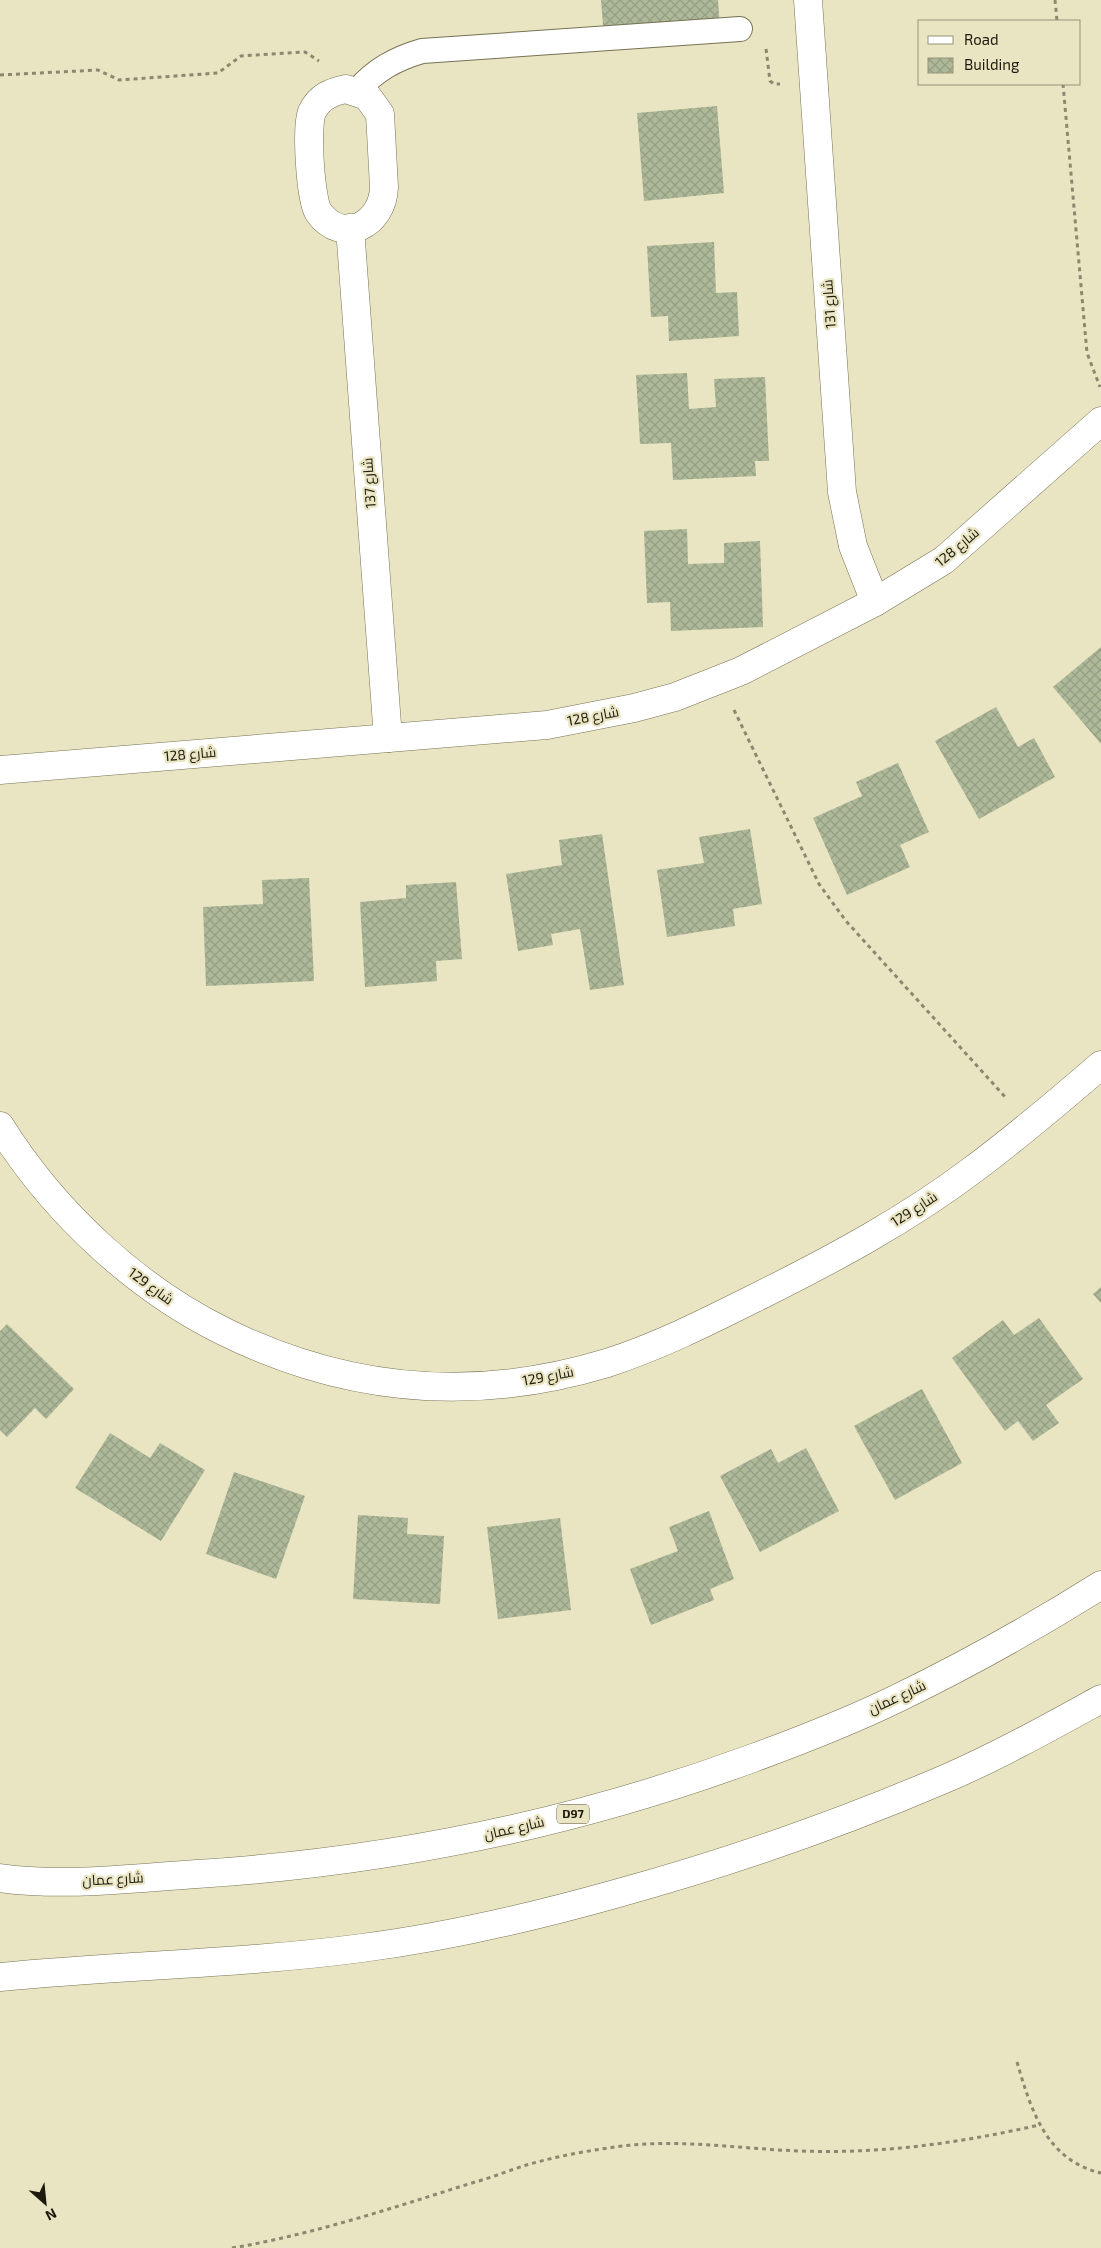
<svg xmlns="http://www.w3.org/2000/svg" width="1101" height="2248" viewBox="0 0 1101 2248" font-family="'Exo 2',Cairo,sans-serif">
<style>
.building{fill:url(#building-cross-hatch)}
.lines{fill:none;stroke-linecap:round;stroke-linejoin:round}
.service-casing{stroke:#777253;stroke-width:26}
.minor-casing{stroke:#777253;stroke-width:29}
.primary-casing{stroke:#777253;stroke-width:29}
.path{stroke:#8c8870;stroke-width:3;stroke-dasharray:4 4;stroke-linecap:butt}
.service{stroke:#fff;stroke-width:24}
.minor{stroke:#fff;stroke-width:28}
.primary{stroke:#fff;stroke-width:28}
.labels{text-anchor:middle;stroke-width:4.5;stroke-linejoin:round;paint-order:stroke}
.shield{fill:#e9e4c2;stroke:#5a5743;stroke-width:1}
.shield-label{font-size:12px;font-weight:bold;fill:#1c1a0d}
.street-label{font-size:14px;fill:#1c1a0d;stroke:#e9e4c2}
</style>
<defs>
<pattern id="building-cross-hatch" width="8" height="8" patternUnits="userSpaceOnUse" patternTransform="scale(1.25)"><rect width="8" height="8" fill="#aeb999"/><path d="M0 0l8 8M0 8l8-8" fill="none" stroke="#959e83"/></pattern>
</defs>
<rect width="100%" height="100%" fill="#e9e4c2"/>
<g class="building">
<polygon points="601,0 718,0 720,28 604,37"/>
<polygon points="717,106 724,193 644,201 637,113"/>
<polygon points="714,242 716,293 737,292 739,336 669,341 668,316 651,317 647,246"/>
<polygon points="687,373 689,409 716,407 714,379 765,377 769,461 755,461 756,476 673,480 671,443 640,444 636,375"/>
<polygon points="687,529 688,564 724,563 724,543 760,541 763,627 671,631 670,602 647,603 644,531"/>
<polygon points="1101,647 1101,744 1053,687"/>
<polygon points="996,707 1018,747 1034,738 1055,777 979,819 935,741"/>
<polygon points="898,763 929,832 900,845 910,867 847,895 813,818 862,796 856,782"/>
<polygon points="750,829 762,904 733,909 735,926 667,937 657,870 704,863 699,837"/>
<polygon points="602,834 624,985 590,990 580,929 551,934 553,945 518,951 506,874 562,865 559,840"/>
<polygon points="309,878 314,981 206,986 203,907 263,904 262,880"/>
<polygon points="456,882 462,959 436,961 437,981 365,987 360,902 406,898 406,885"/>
<polygon points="1101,1287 1101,1303 1093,1294"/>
<polygon points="1039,1318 1083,1379 1046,1405 1059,1423 1033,1441 1018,1421 1005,1431 952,1358 1003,1320 1014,1335"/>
<polygon points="7,1324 74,1389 46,1419 35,1408 7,1437 0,1430 0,1331"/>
<polygon points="922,1389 962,1463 895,1500 854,1426"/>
<polygon points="110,1433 150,1458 160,1443 205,1470 161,1541 75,1488"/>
<polygon points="806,1448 839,1511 760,1552 720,1476 771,1449 778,1463"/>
<polygon points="234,1472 305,1496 276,1579 206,1554"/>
<polygon points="709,1511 734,1579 710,1589 714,1600 651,1625 630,1569 678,1551 669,1527"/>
<polygon points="358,1515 408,1518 407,1534 444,1536 440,1604 353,1599"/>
<polygon points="560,1518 571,1610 498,1619 487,1527"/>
</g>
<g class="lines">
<defs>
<path id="service" d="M357 91C375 70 395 59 422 51L740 29"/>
<g id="minor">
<polyline points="808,0 842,492 853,546 875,602"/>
<path d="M346 89 367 96 380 114 384 187C383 225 343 245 319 213 310 201 306 126 312 112 319 97 331 92 346 89Z"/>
<polyline points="350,228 388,738"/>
<polyline points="0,770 547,725 634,708 675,697 741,671 875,602 944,560 1101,421"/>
<path d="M0 1126C53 1211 135 1288 225 1332 349 1393 475 1403 607 1363 660 1346 711 1320 761 1295 833 1259 906 1220 971 1171 1016 1138 1059 1101 1101 1065"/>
</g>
<g id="primary">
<path d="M0 1878C65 1887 133 1878 197 1874 387 1862 574 1824 753 1758 802 1740 851 1721 898 1698 968 1664 1036 1626 1101 1585"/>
<path d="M0 1977C120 1965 242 1964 362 1948 447 1937 533 1917 615 1894 728 1863 840 1824 947 1778 1000 1755 1050 1727 1101 1699"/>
</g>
</defs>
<use href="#service" class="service-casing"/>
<use href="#minor" class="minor-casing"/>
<use href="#primary" class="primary-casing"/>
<g class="path">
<polyline points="1055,0 1057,21"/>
<polyline points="766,49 770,81 774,84 780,84"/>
<polyline points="0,75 98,70 119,80 218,73 241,56 305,52 319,61"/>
<polyline points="1063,84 1087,353 1100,387"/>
<polyline points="734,710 819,884 846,921 1007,1099"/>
<path d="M1017 2062C1031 2110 1046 2160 1101 2173"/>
<path d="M232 2248C315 2234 395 2207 475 2182 494 2177 512 2169 530 2164 558 2156 587 2151 615 2147 678 2138 739 2149 801 2151 882 2154 960 2143 1039 2125"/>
</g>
<use href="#service" class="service"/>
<use href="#minor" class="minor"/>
<use href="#primary" class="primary"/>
</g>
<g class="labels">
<rect class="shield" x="557" y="1804.5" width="32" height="19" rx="4"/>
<g class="shield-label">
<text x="573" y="1818">D97</text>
</g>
<g class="street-label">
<text transform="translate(829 304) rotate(-94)" y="5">شارع 131</text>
<text transform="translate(369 483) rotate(-94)" y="5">شارع 137</text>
<text transform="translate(957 547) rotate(-40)" y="5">شارع 128</text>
<text transform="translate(593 716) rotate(-11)" y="5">شارع 128</text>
<text transform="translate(190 754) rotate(-5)" y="5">شارع 128</text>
<text transform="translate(914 1209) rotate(-33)" y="5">شارع 129</text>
<text transform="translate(151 1286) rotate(36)" y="5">شارع 129</text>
<text transform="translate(548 1376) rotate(-11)" y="5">شارع 129</text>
<text transform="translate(897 1697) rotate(-25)" y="5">شارع عمان</text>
<text transform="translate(514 1828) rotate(-13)" y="5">شارع عمان</text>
<text transform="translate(113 1879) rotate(-3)" y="5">شارع عمان</text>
</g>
</g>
<rect x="918" y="20" width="162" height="65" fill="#e9e4c2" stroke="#97937a"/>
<rect x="928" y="36" width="25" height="8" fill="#ffffff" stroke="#97937a"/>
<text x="964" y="45" font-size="15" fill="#1c1a0d">Road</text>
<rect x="928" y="58" width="25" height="15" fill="url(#building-cross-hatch)" stroke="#97937a"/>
<text x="964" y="70" font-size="15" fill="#1c1a0d">Building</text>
<g transform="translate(45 2203) rotate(153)" stroke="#e9e4c2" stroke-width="4" paint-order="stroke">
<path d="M0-4L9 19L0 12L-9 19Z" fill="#1c1a0d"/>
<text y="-8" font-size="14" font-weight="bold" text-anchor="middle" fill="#1c1a0d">N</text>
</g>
</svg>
